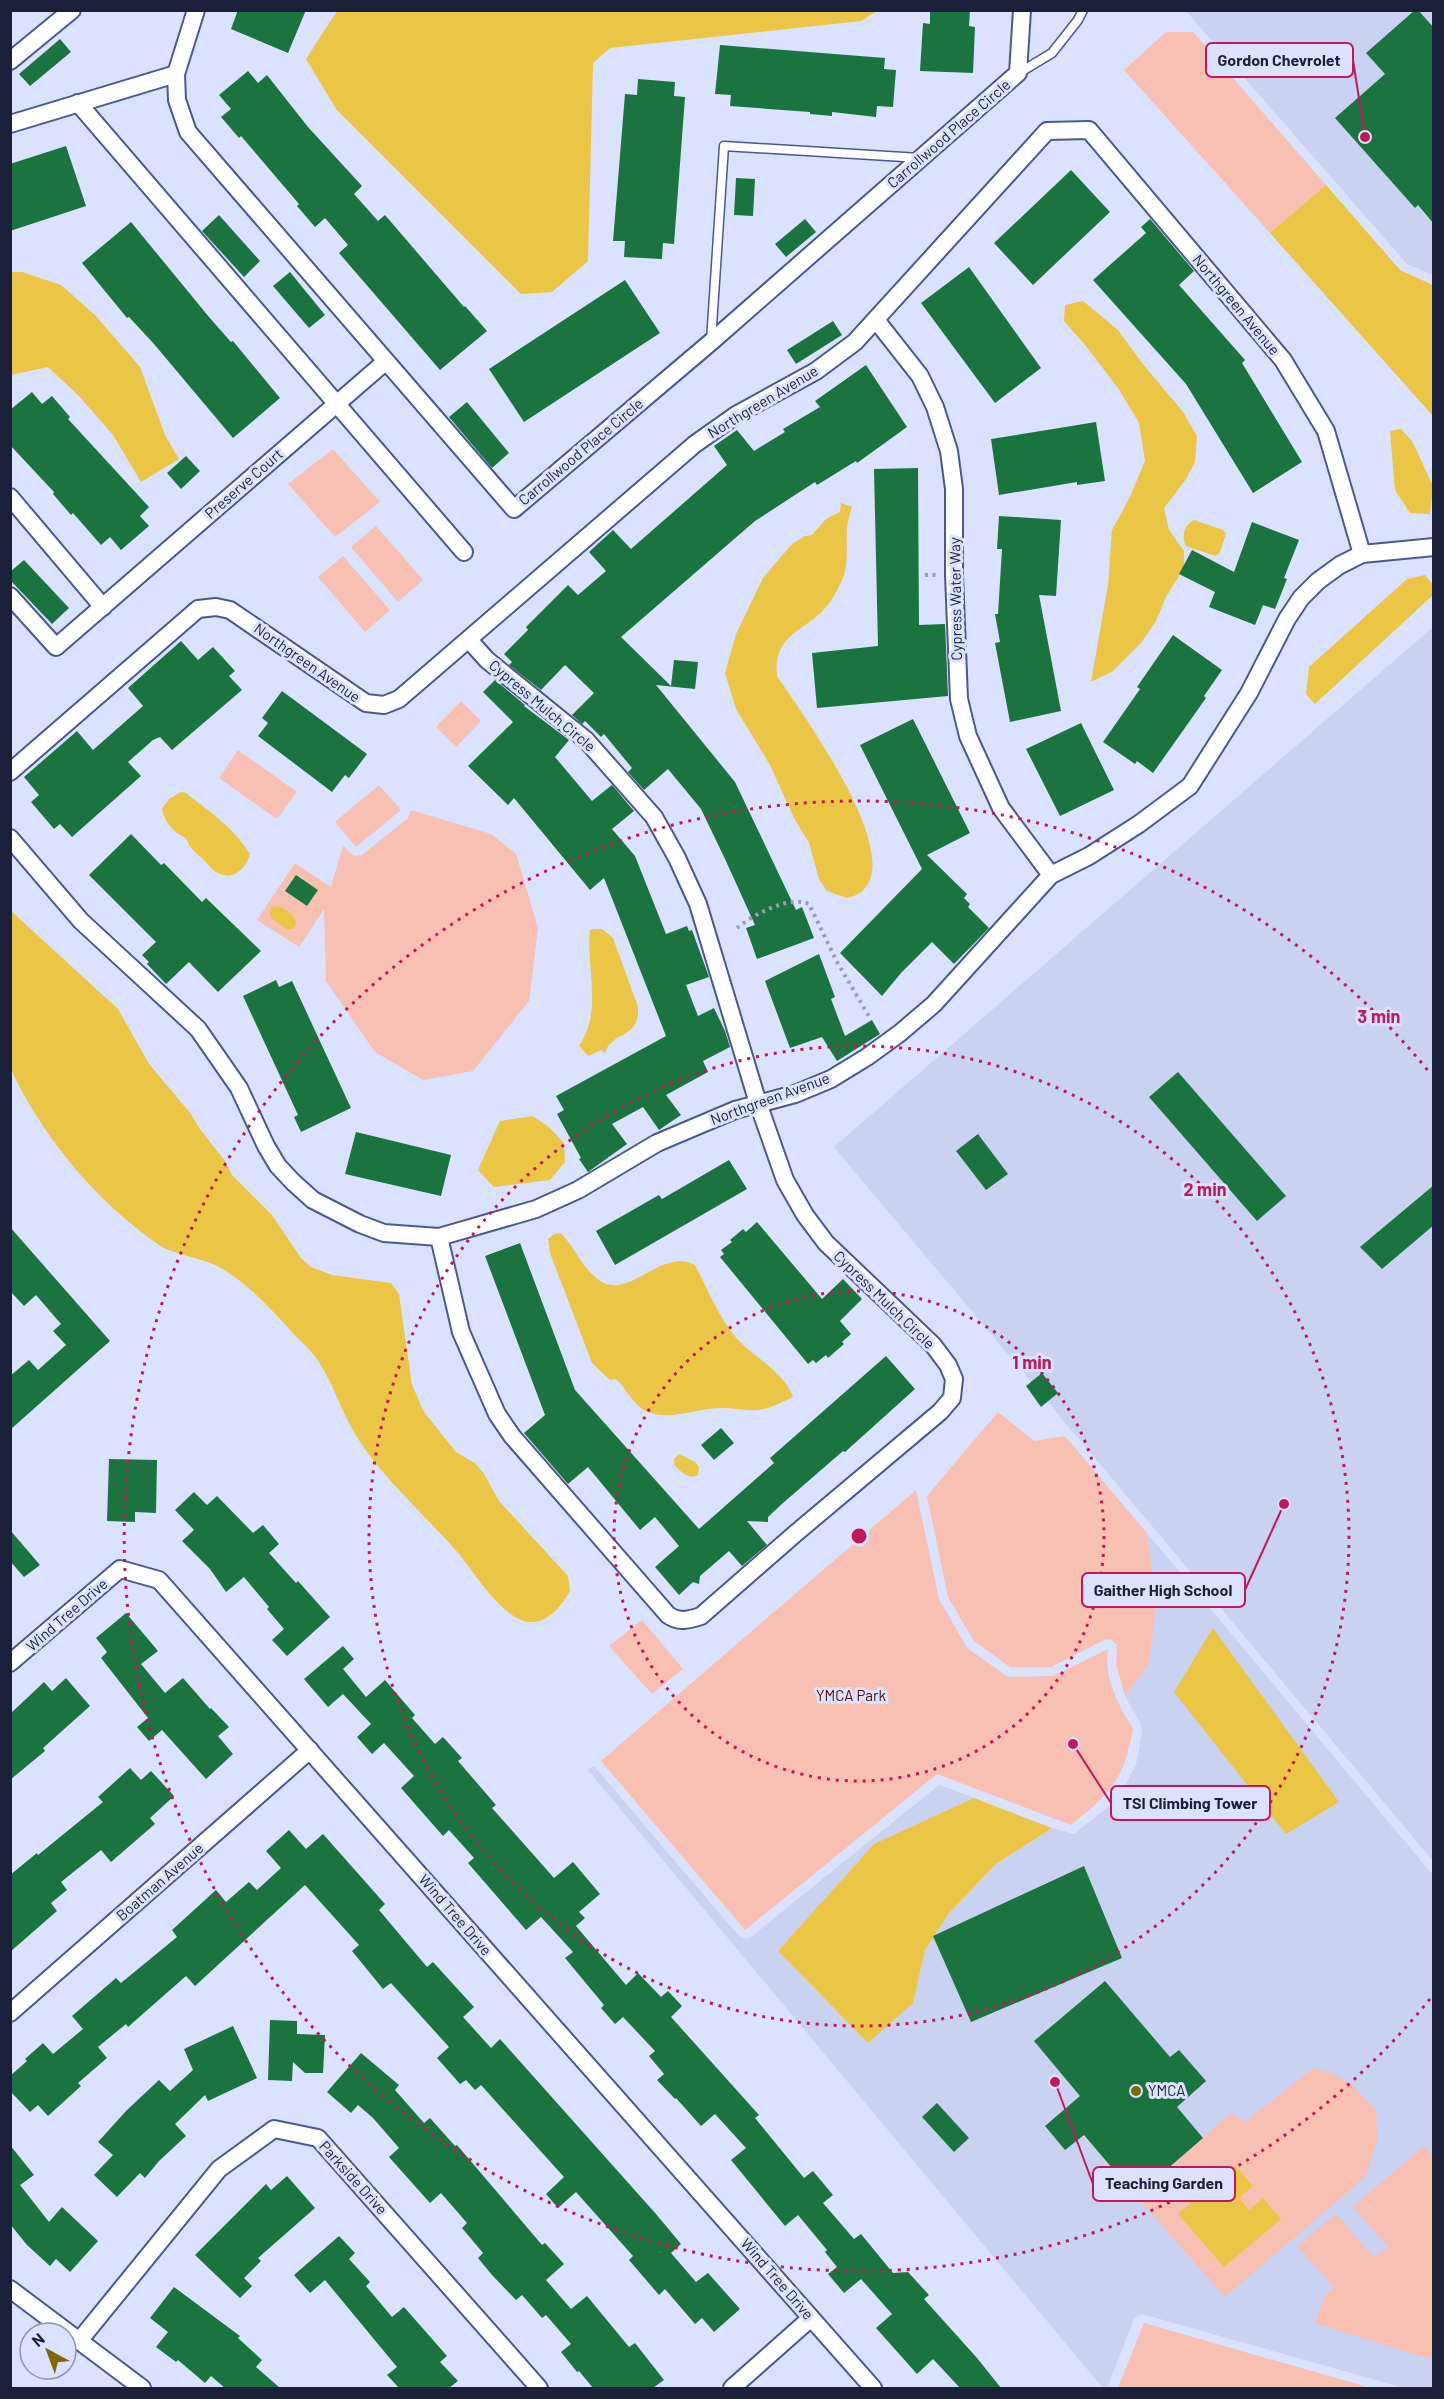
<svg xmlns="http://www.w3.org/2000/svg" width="1444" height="2399" viewBox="0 0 1444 2399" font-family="Barlow,sans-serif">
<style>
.built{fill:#c9d2f0}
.green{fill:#f8bfb3}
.water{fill:#eac546}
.building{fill:#1b743f}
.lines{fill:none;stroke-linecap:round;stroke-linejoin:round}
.service-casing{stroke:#4a5894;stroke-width:11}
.minor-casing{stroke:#4a5894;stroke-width:20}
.path{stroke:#979eb9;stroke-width:4;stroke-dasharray:3 4.5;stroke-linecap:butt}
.service{stroke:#fff;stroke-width:8}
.minor{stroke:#fff;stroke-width:16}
.ring{fill:none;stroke:#c2185b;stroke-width:3;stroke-dasharray:3 6}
.poi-dot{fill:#816800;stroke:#dae2fe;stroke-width:2}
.labels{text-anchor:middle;stroke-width:6;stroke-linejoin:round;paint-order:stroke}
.street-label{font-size:15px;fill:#1a203a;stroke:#dae2fe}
.park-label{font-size:15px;fill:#530b01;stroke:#dae2fe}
.poi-label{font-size:15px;fill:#1a203a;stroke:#dae2fe;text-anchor:start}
.centre{fill:#c2185b;stroke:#dae2fe;stroke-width:3}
.ring-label{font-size:18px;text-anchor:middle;font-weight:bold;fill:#c2185b;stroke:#dae2fe;stroke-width:6;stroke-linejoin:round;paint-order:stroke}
.leader{fill:none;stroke:#c2185b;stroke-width:2}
.callout-dot{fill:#c2185b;stroke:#dae2fe;stroke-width:2}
.callout{fill:#dae2fe;stroke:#c2185b;stroke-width:2}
.callout-label{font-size:16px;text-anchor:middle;font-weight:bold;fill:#1a203a}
</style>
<rect width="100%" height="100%" fill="#dae2fe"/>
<g class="built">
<polygon points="1186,11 1433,11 1433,275 1407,264"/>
<polygon points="1433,627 1433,1861 834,1147"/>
<polygon points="1146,1532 1433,1875 1433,2388 1404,2388 1142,2314 1134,2319 1107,2388 1103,2388 588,1770 594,1766 738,1935 746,1939 751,1937 939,1785 975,1798 874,1844 778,1951 868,2043 913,2003 925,1950 950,1912 996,1864 1052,1828 1074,1834 1118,1799 1136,1765 1142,1732 1141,1725 1125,1696 1149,1664 1157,1599"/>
</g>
<g class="green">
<polygon points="1166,32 1193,32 1326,185 1270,233 1124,70"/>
<polygon points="333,449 380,502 335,537 288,484"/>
<polygon points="376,526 423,580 398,602 351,547"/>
<polygon points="343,556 390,610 365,632 318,577"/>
<polygon points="461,701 481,721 456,747 436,727"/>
<polygon points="238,750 297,792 277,819 219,778"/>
<polygon points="379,785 401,810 356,847 335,822"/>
<polygon points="411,810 491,834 516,854 538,928 529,1001 473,1071 423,1080 375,1052 326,981 324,909 299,947 257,920 295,863 331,887 343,846 354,856 362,855 408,818"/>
<polygon points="998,1412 1034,1441 1065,1436 1146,1532 1157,1599 1149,1664 1125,1696 1116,1664 1117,1645 1112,1640 1106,1639 1051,1667 1010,1667 974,1641 948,1597 927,1496"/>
<path d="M916 1490 939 1599 967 1648 1008 1677 1054 1676 1108 1649C1104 1680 1118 1703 1133 1729 1123 1782 1111 1792 1071 1825L937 1774 745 1930 601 1761Z"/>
<polygon points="642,1620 683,1669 652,1694 609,1646"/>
<polygon points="1314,2068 1331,2073 1354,2086 1376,2111 1377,2142 1366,2176 1225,2297 1136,2196 1231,2113 1245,2122"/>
<polygon points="1424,2146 1434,2157 1433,2360 1315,2323 1326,2294 1335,2288 1297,2246 1336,2214 1373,2257 1389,2247 1353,2207"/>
<polygon points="1144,2323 1371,2388 1118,2388"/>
</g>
<g class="water">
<polygon points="337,11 337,10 877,11 861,21 610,48 593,63 588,261 552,292 521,294 336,109 306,59"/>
<polygon points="1326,185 1400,270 1433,285 1433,416 1270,233"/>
<polygon points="11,272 22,272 61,285 95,315 140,367 165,435 179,459 141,482 113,435 79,396 48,367 11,375"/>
<polygon points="1083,301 1118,330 1142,363 1183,412 1197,436 1195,462 1186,479 1164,508 1169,530 1184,551 1184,568 1166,597 1156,621 1141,643 1113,671 1091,682 1108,585 1112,530 1129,499 1145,461 1139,423 1118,388 1086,346 1064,321 1065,305"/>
<polygon points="1401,429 1412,441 1433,486 1430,514 1410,513 1395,490 1390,431"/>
<path d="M841 503 852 507C850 514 847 522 847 529 846 546 849 565 842 580 836 593 829 606 818 615 796 634 773 640 777 676 798 708 926 880 847 898L827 891 819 879 809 843 794 818 770 765 736 709 725 673 736 634 763 578 792 544 805 536 812 535 826 519 840 512Z"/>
<path d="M1194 520 1223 530 1226 534 1219 554 1215 556 1186 546C1181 536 1184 525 1194 520Z"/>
<polygon points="1425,575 1433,585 1433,595 1315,704 1306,694 1309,667 1407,579"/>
<path d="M181 792 186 793C210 812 234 828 250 854 246 868 234 881 218 873 213 871 208 864 204 860 196 853 189 848 186 838 174 833 164 822 162 809L169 799Z"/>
<path d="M273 906C282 905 296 915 296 924L293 929H286L271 918 270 910Z"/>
<path d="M10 910 118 1009 149 1064 191 1114 199 1128 225 1161 232 1175 272 1215 301 1258 311 1267 332 1275 391 1283 399 1294 412 1385 424 1412 456 1452 476 1464 484 1474 499 1501 568 1576 570 1591C562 1605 548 1624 529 1622 503 1619 475 1574 459 1554 425 1514 383 1480 355 1434 340 1409 332 1379 314 1355 307 1346 298 1339 290 1330 268 1306 245 1280 215 1265 198 1257 175 1255 159 1245 104 1207 57 1154 24 1095 20 1087 14 1077 11 1068 7 1056 10 1037 10 1024 10 986 10 948 10 910Z"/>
<path d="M594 929H602L613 938 638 1007C640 1040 612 1030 605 1053L601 1050 588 1056 579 1046C603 1011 586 969 590 930Z"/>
<polygon points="533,1116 550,1128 564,1143 565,1162 550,1180 494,1187 478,1170 500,1121"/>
<path d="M561 1233C575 1248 582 1268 599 1280 629 1302 660 1247 695 1265 706 1286 719 1317 733 1334 751 1357 783 1369 793 1397 782 1402 770 1409 758 1410 746 1411 733 1408 721 1408 699 1408 672 1420 651 1413 632 1407 628 1388 615 1379L610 1380 592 1363 550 1253 548 1239 554 1234Z"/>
<path d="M679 1454 695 1462 699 1467 698 1475C688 1480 682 1472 675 1466L674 1459Z"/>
<polygon points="1213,1628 1339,1802 1286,1834 1174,1692"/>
<polygon points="974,1798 1052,1828 996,1864 950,1912 925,1950 913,2003 868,2043 778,1951 874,1844"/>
<polygon points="1235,2165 1253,2186 1239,2198 1249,2210 1263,2198 1281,2219 1224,2267 1178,2214"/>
</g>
<g class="building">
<polygon points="238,10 306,10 288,53 231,29"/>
<polygon points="930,10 970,10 969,26 975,27 973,73 920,71 923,23 930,24"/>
<polygon points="1415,10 1418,10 1434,28 1434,224 1418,205 1415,208 1335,118 1385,74 1366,53"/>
<polygon points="60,39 71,52 30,86 19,74"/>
<polygon points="720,45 885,58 884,69 896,70 893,107 877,106 876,117 832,112 832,116 810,114 810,112 730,106 731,95 715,94"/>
<polygon points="248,71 258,83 267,75 308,127 362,186 354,194 378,221 385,215 464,307 465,306 487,331 440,370 339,253 348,245 325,218 315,227 297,206 299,204 241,136 239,138 221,117 231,109 219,95"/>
<polygon points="638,79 675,82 674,96 685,97 674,244 663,243 662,259 624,257 625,241 613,241 625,94 637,95"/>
<polygon points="66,146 86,206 10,231 10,164"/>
<polygon points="1071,170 1110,212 1033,285 994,243"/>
<polygon points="736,178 755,179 753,216 734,215"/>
<polygon points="219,215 260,261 244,277 202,231"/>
<polygon points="805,219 816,232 786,257 775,244"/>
<polygon points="1150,219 1194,271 1179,285 1245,360 1242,363 1302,462 1253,493 1186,384 1093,280 1146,233 1141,227"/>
<polygon points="131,222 209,317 231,342 233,341 280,398 233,438 154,344 129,317 127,318 82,263"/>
<polygon points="969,267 1041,368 995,403 921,303"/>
<polygon points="290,272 325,315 309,328 273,286"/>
<polygon points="625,280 660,333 524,422 489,369"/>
<polygon points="833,321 842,335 796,364 787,350"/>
<polygon points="866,365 907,427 857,463 856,461 817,485 815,482 755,521 621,637 671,686 674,660 698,662 695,689 656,685 735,782 796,910 802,907 814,938 757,959 746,928 755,925 725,859 701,809 668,769 644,790 628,772 632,768 604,734 601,737 585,721 582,724 572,715 594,693 565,665 541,690 509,665 512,662 504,654 528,630 526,627 568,585 578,595 606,571 589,552 613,530 631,549 727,465 714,446 737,430 754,451 785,432 783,429 820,407 815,401"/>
<polygon points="32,392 42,404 52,396 70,417 68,419 149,507 140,516 149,526 121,550 110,537 101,545 73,513 71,515 53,494 54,492 10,445 10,410"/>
<polygon points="467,402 509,453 492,468 449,417"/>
<polygon points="1096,422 1105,481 1077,485 1077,482 999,495 991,439"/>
<polygon points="186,456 200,471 181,489 167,473"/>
<polygon points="918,468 919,625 945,624 948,696 817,708 812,653 878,646 874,469"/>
<polygon points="999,516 1061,520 1056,596 1039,595 1061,711 1010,722 995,643 1000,642 995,614 998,614 1002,549 997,549"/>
<polygon points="1252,522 1299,540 1284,578 1287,579 1275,609 1263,605 1255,625 1209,607 1215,592 1179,574 1192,550 1234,572"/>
<polygon points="24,560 69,608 52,624 10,580 10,572"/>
<polygon points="1173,635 1222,670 1204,696 1206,698 1153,773 1137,761 1135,764 1103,742 1140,689 1137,687"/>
<polygon points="181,641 198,660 213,647 235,671 229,676 242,690 172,750 160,737 153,740 128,762 141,776 72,837 60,824 54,829 31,802 39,795 24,777 77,731 93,750 143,706 128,688"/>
<polygon points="495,680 525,705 524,706 569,740 555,757 592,801 612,785 634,811 612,829 635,856 666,934 687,926 689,931 692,930 709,977 686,985 698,1016 714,1008 725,1031 730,1047 703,1061 708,1072 666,1095 681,1115 659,1130 643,1107 612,1124 627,1144 588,1172 579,1159 581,1158 557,1114 564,1110 556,1096 666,1036 604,878 590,890 514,798 508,805 468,766 513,722 483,692"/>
<polygon points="282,691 367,754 349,778 345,775 332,792 258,736 268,723 262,718"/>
<polygon points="913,719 970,833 927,855 967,894 964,898 970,904 968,907 989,928 954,964 932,942 901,973 882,996 840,953 922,869 860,745"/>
<polygon points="1081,723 1114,790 1060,816 1026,749"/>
<polygon points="131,834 161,865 164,863 202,902 206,898 261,951 218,992 189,962 166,984 147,964 149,962 142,955 156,942 89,875"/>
<polygon points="296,875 318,890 307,906 285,891"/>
<polygon points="819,954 835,997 831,999 845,1036 872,1020 880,1034 837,1061 822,1037 790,1048 765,981"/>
<polygon points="276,980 279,987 292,981 351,1108 301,1132 294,1117 298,1115 243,996"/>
<polygon points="1178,1072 1286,1196 1257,1221 1149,1097"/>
<polygon points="356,1132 451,1155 441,1196 345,1174"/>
<polygon points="978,1134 1008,1174 986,1190 956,1151"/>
<polygon points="729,1160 747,1189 615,1265 596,1231 659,1195 662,1199"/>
<polygon points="1434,1185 1434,1225 1382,1269 1360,1247"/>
<polygon points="757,1222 822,1299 843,1279 862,1299 840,1321 851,1334 842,1342 844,1344 828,1358 826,1355 816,1363 813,1360 808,1364 720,1257 724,1254 721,1250 732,1242 730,1240 743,1229 746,1232"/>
<polygon points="10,1227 110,1341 10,1430 10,1376 29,1360 38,1370 66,1345 53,1331 61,1324 36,1295 24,1306 10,1291"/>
<polygon points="520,1243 575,1390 699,1529 774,1463 770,1458 886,1356 915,1389 845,1452 843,1451 783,1503 768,1517 768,1522 747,1521 767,1545 742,1566 729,1551 700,1576 699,1584 693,1582 679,1595 655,1567 679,1546 655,1517 640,1530 588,1467 568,1484 524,1433 545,1415 485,1256"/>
<polygon points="1042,1373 1058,1393 1041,1407 1026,1386"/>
<polygon points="721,1428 734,1443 714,1460 701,1445"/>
<polygon points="109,1459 157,1460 156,1513 135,1512 135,1522 107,1521"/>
<polygon points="194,1492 207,1505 217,1496 253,1533 263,1525 279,1544 269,1553 296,1583 298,1581 330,1617 287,1656 272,1640 284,1629 267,1609 269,1607 244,1577 226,1592 210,1569 182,1541 194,1530 175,1510"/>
<polygon points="10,1530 40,1565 24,1577 10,1561"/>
<polygon points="126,1613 158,1651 141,1664 165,1693 183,1678 210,1709 211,1708 229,1727 218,1736 233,1754 206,1779 162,1730 149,1741 137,1727 148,1718 101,1658 107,1652 96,1638"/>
<polygon points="343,1646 354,1659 343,1669 366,1697 385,1680 415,1715 412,1718 435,1744 443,1737 462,1758 458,1761 496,1805 492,1808 554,1878 573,1862 600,1894 579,1912 585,1918 576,1926 626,1985 638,1973 661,1997 668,1991 682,2006 671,2017 759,2115 755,2118 804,2178 813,2171 833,2195 823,2203 854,2239 861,2234 893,2273 908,2272 929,2295 924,2299 977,2358 1001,2388 960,2388 933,2359 917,2374 876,2328 892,2314 861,2279 844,2293 828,2274 837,2267 825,2252 827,2250 798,2215 785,2226 731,2160 746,2148 715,2114 701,2126 676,2098 675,2099 657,2080 664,2074 649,2056 655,2051 623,2017 615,2024 601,2008 604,2005 565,1958 573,1952 541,1917 526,1930 468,1863 474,1858 449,1830 443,1836 401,1788 414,1776 384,1743 372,1754 357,1737 371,1724 343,1694 328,1707 304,1679"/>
<polygon points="66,1678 90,1706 43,1748 45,1751 10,1780 10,1714 44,1682 52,1691"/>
<polygon points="130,1768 141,1780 151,1771 174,1796 150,1818 155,1824 111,1862 101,1850 61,1882 67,1890 51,1903 57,1911 10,1952 10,1875 37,1853 38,1855 103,1802 98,1797"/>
<polygon points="289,1830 306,1849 323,1834 385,1904 379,1910 427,1967 433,1962 474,2007 463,2017 491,2048 500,2039 656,2214 681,2244 671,2253 696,2282 708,2273 740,2309 714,2332 702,2318 695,2324 665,2289 659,2295 629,2260 633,2256 576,2192 558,2208 546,2194 564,2177 481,2085 475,2090 466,2080 460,2084 437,2058 449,2047 391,1983 383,1989 352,1951 359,1945 305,1885 195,1986 186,1976 128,2027 126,2024 98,2047 107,2058 78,2083 81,2086 48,2116 38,2105 30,2112 10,2091 10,2076 27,2061 25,2059 43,2043 53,2054 83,2029 72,2016 116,1978 121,1983 177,1937 172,1930 216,1890 226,1902 249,1882 257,1890 281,1868 266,1851"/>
<polygon points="1084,1866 1122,1958 971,2022 933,1936"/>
<polygon points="1105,1981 1170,2057 1179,2050 1206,2081 1177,2107 1203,2138 1136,2196 1084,2135 1065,2150 1045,2126 1080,2096 1034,2041"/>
<polygon points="270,2020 297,2021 297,2034 325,2035 323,2073 305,2073 293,2062 292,2081 268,2080"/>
<polygon points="233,2026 257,2078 208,2101 205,2095 175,2124 186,2136 159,2161 145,2178 140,2173 117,2197 94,2175 113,2155 98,2142 126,2111 159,2080 170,2091 193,2070 184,2049"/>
<polygon points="361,2053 399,2085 395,2090 424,2123 430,2118 455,2146 457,2145 542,2245 545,2243 564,2264 546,2280 571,2309 587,2296 629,2347 635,2343 664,2380 653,2388 593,2388 579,2371 577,2372 561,2352 571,2344 546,2315 542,2318 522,2295 516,2300 492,2275 478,2258 483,2253 462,2228 467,2223 441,2193 430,2203 389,2157 399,2148 373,2118 358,2105 351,2113 327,2092"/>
<polygon points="937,2103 969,2138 954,2152 922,2117"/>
<polygon points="10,2145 34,2175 20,2185 49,2222 62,2207 98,2241 70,2272 56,2259 50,2266 27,2245 10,2224"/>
<polygon points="287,2176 315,2208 258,2258 261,2261 244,2278 252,2286 240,2298 195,2255 266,2184 271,2190"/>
<polygon points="339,2236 355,2253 349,2259 370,2282 366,2286 392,2317 404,2307 447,2356 440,2362 458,2381 449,2388 399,2388 387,2375 397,2367 325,2280 310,2293 294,2275"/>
<polygon points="174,2287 240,2336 238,2338 262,2360 256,2367 280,2388 225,2388 211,2376 205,2383 178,2360 176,2362 156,2347 168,2332 150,2318"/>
</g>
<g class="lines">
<defs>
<g id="service">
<polyline points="1019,73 1052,53 1078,20 1083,10"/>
<polyline points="711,341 724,146 920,158"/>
</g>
<g id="minor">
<polyline points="196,10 176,74 177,100 188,132 514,509 711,342 1018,73 1022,10"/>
<polyline points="10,61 72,10"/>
<polyline points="78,103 464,552"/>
<polyline points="10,124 176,74"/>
<polyline points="876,320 920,376 935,407 949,451 954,489 954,575 959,699 968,736 1001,808 1051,875"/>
<polyline points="10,497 103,607"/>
<polyline points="10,596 56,647 385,362"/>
<polyline points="10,772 198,609 216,607 230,610 366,703 384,705 399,699 695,444 736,415 816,371 855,342 1047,131 1089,130 1283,360 1326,431 1362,554"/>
<polyline points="10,838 81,921 198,1029 239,1088 266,1146 278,1166 293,1182 313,1200 360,1224 384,1233 439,1237 536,1209 578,1190 657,1143 735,1110 795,1094 831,1079 867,1057 900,1033 934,1004 1051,875 1089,856 1139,824 1190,786 1249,693 1287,619 1301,598 1318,581 1340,565 1362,554 1434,547"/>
<path d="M439 1237 461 1332 497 1414 512 1436 668 1615C679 1623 688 1620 701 1616L796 1533 940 1412 952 1398 954 1379 948 1365 933 1345 826 1243 805 1215 785 1180 758 1103 698 904 677 858 654 817 586 740 487 660 469 640"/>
<polyline points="10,1663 120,1569 159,1580 873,2388"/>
<polyline points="10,2013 310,1750"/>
<polyline points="10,2289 142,2388"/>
<polyline points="79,2341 219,2169 274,2129 318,2138 539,2388"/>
<polyline points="732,2388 811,2318"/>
</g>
</defs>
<use href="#service" class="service-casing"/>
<use href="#minor" class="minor-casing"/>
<g class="path">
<polyline points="925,575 936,575"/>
<path d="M737 928C753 915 789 895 809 904L837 962 870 1018"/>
</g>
<use href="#service" class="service"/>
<use href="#minor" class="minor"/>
</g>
<g class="ring">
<circle cx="859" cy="1536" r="245"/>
<circle cx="859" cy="1536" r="490"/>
<path d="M1430 1999A735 735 0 1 1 1430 1073"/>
</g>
<circle class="poi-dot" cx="1136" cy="2091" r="6"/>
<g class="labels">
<g class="street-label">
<text transform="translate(949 134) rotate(-41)" y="5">Carrollwood Place Circle</text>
<text transform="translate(1236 305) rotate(50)" y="5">Northgreen Avenue</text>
<text transform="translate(763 402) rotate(-31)" y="5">Northgreen Avenue</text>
<text transform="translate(581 452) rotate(-40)" y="5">Carrollwood Place Circle</text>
<text transform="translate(244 484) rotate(-41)" y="5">Preserve Court</text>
<text transform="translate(956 599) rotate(-91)" y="5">Cypress Water Way</text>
<text transform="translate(307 663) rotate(35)" y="5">Northgreen Avenue</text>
<text transform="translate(542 706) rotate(40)" y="5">Cypress Mulch Circle</text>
<text transform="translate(770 1099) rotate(-20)" y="5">Northgreen Avenue</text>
<text transform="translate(884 1300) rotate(44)" y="5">Cypress Mulch Circle</text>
<text transform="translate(67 1615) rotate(-41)" y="5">Wind Tree Drive</text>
<text transform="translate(160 1882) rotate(-41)" y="5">Boatman Avenue</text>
<text transform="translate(455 1915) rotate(49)" y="5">Wind Tree Drive</text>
<text transform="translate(353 2178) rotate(48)" y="5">Parkside Drive</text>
<text transform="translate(777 2279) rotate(49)" y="5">Wind Tree Drive</text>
</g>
<g class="park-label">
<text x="851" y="1701">YMCA Park</text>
</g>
<g class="poi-label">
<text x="1148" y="2096">YMCA</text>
</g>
</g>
<circle cx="859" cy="1536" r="9" class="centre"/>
<g class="ring-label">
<text x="1379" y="1023">3 min</text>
<text x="1205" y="1196">2 min</text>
<text x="1032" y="1369">1 min</text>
</g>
<path class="leader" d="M1365 137L1353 60M1284 1504L1245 1590M1073 1744L1111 1803M1055 2082L1093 2184"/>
<g class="callout-dot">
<circle cx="1365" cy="137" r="6"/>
<circle cx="1284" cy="1504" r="6"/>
<circle cx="1073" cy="1744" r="6"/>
<circle cx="1055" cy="2082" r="6"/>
</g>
<g class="callout">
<rect x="1206" y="43" width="147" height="34" rx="6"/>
<rect x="1082" y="1573" width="163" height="34" rx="6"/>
<rect x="1111" y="1786" width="159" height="34" rx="6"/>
<rect x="1093" y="2167" width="142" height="34" rx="6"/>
</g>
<g class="callout-label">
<text x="1279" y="66">Gordon Chevrolet</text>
<text x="1163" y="1596">Gaither High School</text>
<text x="1190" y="1809">TSI Climbing Tower</text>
<text x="1164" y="2189">Teaching Garden</text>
</g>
<rect width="1444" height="2399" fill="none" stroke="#1a203a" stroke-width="24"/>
<g transform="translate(48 2351) rotate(319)"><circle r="28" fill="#dae2fe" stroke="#8d94b0" stroke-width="1.5"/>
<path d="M0-4.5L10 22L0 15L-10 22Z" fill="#816800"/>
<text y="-9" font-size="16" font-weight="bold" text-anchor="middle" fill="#1a203a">N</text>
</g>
</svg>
